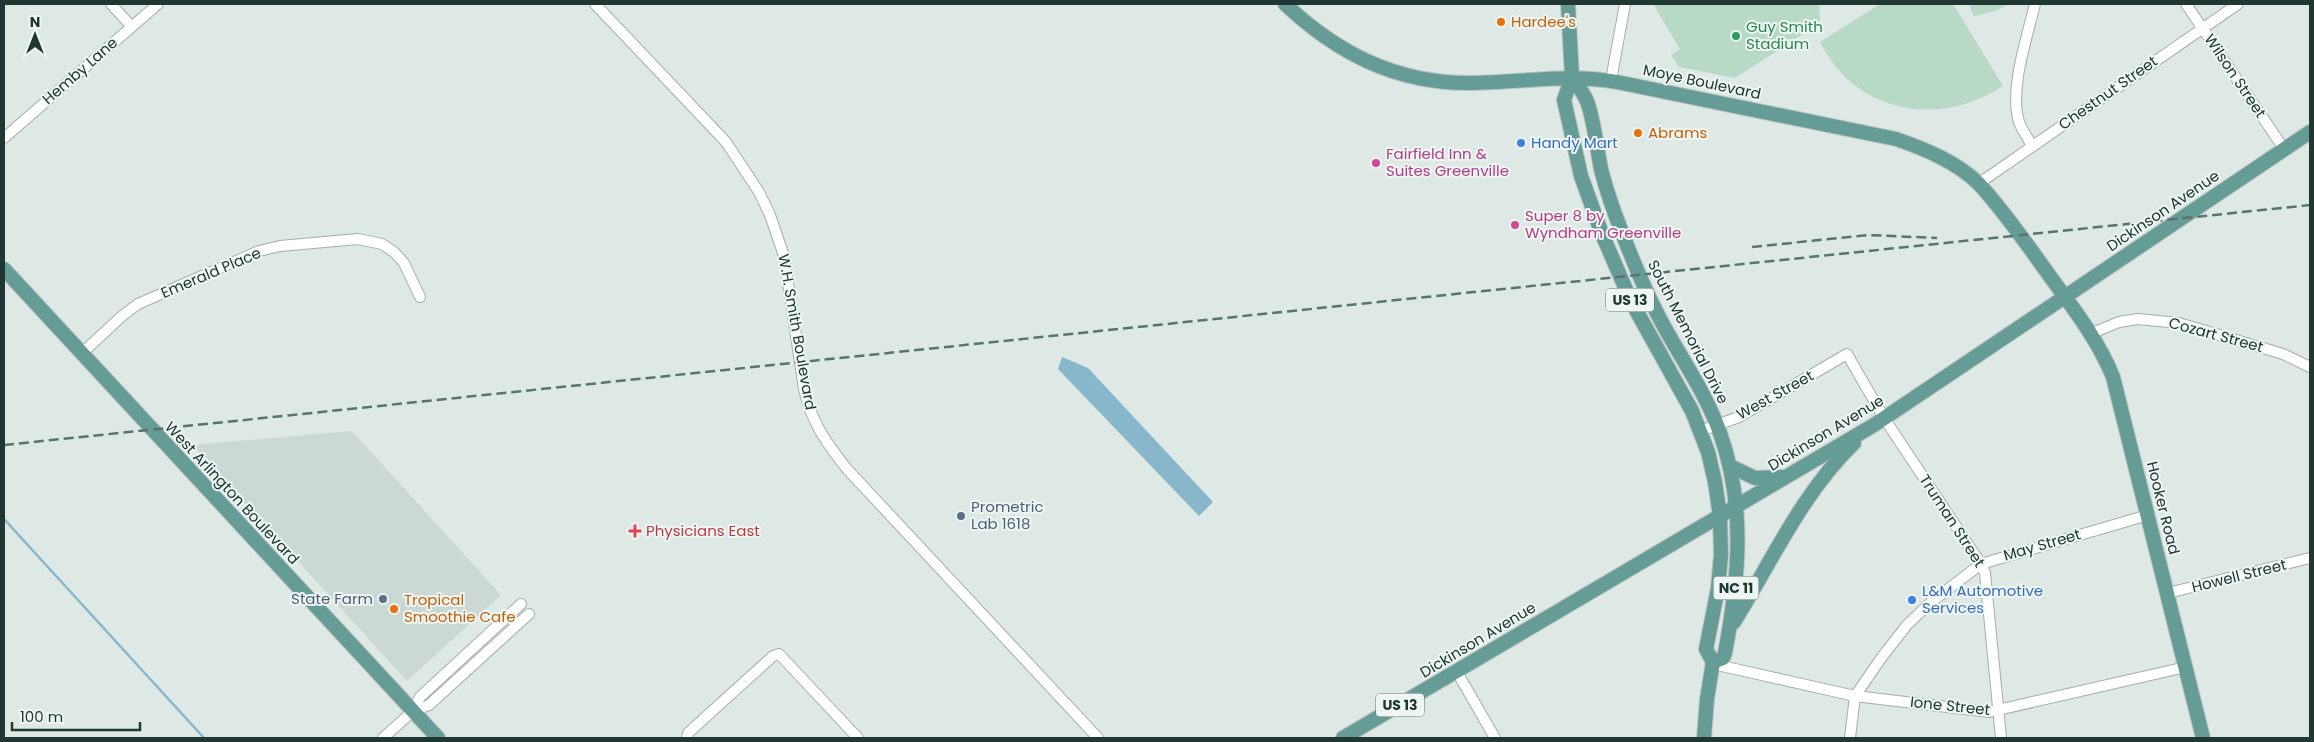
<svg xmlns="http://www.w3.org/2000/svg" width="2314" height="742" viewBox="0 0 2314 742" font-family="Poppins,sans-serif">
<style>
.built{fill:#ccd8d4}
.green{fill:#b7d9c5}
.water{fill:#88b7cb}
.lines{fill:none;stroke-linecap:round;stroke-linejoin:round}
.stream{stroke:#88b7cb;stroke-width:2.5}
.minor-casing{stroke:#a1afac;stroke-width:12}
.major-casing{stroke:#bcc3c2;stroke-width:16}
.minor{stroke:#fff;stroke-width:10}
.major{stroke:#659c96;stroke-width:14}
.rail{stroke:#5a7370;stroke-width:2.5;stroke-dasharray:10 5;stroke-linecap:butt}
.food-dot{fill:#e8710a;stroke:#eef6f3;stroke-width:2}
.leisure-dot{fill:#2e9e5b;stroke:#eef6f3;stroke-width:2}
.shop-dot{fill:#3f7fe0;stroke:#eef6f3;stroke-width:2}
.hotel-dot{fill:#d1479c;stroke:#eef6f3;stroke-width:2}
.service-dot{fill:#5c6f8a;stroke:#eef6f3;stroke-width:2}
.health-dot{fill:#e0444e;stroke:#eef6f3;stroke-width:2}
.labels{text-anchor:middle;stroke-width:4;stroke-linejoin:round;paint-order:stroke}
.shield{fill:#eef6f3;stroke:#5e706d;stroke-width:1}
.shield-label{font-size:14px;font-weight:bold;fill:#203734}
.food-label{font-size:15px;fill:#c56008;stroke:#eef6f3;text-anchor:start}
.leisure-label{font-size:15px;fill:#27864d;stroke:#eef6f3;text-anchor:start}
.street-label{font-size:15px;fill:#203734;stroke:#eef6f3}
.shop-label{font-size:15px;fill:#366cbe;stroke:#eef6f3;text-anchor:start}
.hotel-label{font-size:15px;fill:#b23c85;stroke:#eef6f3;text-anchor:start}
.service-label{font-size:15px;fill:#4e5e75;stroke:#eef6f3;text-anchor:start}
.health-label{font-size:15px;fill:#be3a42;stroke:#eef6f3;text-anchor:start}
</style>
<rect width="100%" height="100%" fill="#dee8e5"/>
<polygon class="built" points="352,431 501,595 407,681 192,445"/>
<g class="green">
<polygon points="1653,4 1819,4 1820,23 1735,78 1679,67 1671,55 1680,49"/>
<path d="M1880 4H1953L2003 86C1939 128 1856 114 1820 42Z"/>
<polygon points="1969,4 2008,4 1995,11 1974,16"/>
</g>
<polygon class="water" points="1062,357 1088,368 1213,502 1199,516 1058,369"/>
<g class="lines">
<polyline class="stream" points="4,519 204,738"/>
<defs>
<g id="minor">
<polyline points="111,4 131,26"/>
<path d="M595 4 726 142 759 192 770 215 784 256 804 389C812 423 825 441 847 469L1098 738"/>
<polyline points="2186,4 2284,149"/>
<polyline points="1611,80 1625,4"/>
<polyline points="4,138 158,4"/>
<path d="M2032 146C2028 138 2022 130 2019 122 2009 89 2027 38 2035 4"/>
<polyline points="1978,184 2238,4"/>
<polyline points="2090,334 2119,322 2138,319 2179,323 2283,354 2310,367"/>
<polyline points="81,354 122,316 138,304 259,251 280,246 358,239 382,244 394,252 404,263 420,297"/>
<polyline points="1700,431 1739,417 1847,354 1884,418 1981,564 1985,573 2001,738"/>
<polyline points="2168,593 2310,558"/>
<polyline points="1713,664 1855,696 1989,712 2186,667"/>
<polyline points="1457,672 1495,738"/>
<polyline points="412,712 420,697 521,604"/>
<polyline points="383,738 412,712 429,705 529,614"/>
<polyline points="687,738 688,733 773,656 779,654 858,738"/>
<polyline points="1850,738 1855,696 1882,657 1907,625 1930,603 1981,564 2148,515"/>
</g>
<g id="major">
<path d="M1285 4C1337 53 1395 83 1469 83 1519 83 1567 73 1617 82L1896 139C1925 149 1957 162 1979 184 2003 210 2024 240 2044 268 2069 303 2097 337 2113 377L2203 738"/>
<polyline points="1568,4 1572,77 1564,100 1581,176 1602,234 1631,301 1692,411 1708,452 1715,482 1720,516 1721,555 1718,588 1706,649 1713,662"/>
<path d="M1572 77C1577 84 1582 91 1586 99 1594 116 1597 153 1602 173 1607 192 1614 212 1621 230 1634 264 1648 298 1666 330 1685 364 1707 396 1720 433 1746 506 1739 579 1725 653L1723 658 1713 662"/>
<polyline points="4,269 438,738"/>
<polyline points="1730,466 1755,478 1783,477"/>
<path d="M1734 622C1772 561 1802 493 1854 443"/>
<polyline points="1343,738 1874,425 2310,132"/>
<polyline points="1704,738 1707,699 1713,662"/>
</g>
</defs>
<use href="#minor" class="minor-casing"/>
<use href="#major" class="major-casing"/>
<use href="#minor" class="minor"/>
<use href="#major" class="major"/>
<g class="rail">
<polyline points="1752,247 1868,235 1937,238"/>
<polyline points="4,445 2310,205"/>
</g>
</g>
<g class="food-dot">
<circle cx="1501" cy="22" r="5"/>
<circle cx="1638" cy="133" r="5"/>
<circle cx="394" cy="609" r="5"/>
</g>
<circle class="leisure-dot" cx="1736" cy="36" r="5"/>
<g class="shop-dot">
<circle cx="1521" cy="143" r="5"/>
<circle cx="1912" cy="600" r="5"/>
</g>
<g class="hotel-dot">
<circle cx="1376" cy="163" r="5"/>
<circle cx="1515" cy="225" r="5"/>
</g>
<g class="service-dot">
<circle cx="961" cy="516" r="5"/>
<circle cx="383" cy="599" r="5"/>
</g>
<path class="health-dot" d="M632.5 523.5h5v5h5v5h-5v5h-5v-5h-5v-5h5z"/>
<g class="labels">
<g class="shield">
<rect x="1606" y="288.5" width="48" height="23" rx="4"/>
<rect x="1713.5" y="576.5" width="45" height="23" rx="4"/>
<rect x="1376" y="693.5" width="48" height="23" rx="4"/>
</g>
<g class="shield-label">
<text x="1630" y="305">US 13</text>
<text x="1736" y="593">NC 11</text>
<text x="1400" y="710">US 13</text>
</g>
<g class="food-label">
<text x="1511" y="27">Hardee's</text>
<text x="1648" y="138">Abrams</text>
<text x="404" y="605">Tropical<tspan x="404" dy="17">Smoothie Cafe</tspan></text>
</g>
<g class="leisure-label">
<text x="1746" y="32">Guy Smith<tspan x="1746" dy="17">Stadium</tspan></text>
</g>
<g class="street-label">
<text transform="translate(80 71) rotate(-41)" y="5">Hemby Lane</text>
<text transform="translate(2235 76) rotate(56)" y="5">Wilson Street</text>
<text transform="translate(1702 82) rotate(12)" y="5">Moye Boulevard</text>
<text transform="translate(2108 93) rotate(-35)" y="5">Chestnut Street</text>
<text transform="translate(2163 211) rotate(-34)" y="5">Dickinson Avenue</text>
<text transform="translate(211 273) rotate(-23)" y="5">Emerald Place</text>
<text transform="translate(797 332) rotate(80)" y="5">W.H. Smith Boulevard</text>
<text transform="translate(1688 332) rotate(63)" y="5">South Memorial Drive</text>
<text transform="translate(2216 335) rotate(15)" y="5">Cozart Street</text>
<text transform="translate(1775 395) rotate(-29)" y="5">West Street</text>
<text transform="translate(1826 433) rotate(-31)" y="5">Dickinson Avenue</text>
<text transform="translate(232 493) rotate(47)" y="5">West Arlington Boulevard</text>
<text transform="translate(2163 508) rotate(76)" y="5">Hooker Road</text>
<text transform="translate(1952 521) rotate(57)" y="5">Truman Street</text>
<text transform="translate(2042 545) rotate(-16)" y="5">May Street</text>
<text transform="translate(2239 576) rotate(-14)" y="5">Howell Street</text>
<text transform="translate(1478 640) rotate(-31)" y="5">Dickinson Avenue</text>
<text transform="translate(1950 706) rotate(6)" y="5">Ione Street</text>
</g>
<g class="shop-label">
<text x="1531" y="148">Handy Mart</text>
<text x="1922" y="596">L&amp;M Automotive<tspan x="1922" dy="17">Services</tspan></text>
</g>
<g class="hotel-label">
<text x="1386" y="159">Fairfield Inn &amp;<tspan x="1386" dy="17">Suites Greenville</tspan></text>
<text x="1525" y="221">Super 8 by<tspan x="1525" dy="17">Wyndham Greenville</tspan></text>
</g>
<g class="service-label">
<text x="971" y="512">Prometric<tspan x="971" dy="17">Lab 1618</tspan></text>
<text x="373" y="604" text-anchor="end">State Farm</text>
</g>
<g class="health-label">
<text x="646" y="536">Physicians East</text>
</g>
</g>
<rect width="2314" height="742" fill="none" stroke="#203734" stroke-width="10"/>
<g transform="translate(35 35)" stroke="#eef6f3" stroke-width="4" paint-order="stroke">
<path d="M0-4L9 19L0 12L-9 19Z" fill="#203734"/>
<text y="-8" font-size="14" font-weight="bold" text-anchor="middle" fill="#203734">N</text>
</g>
<path d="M12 722v8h128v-8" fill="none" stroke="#203734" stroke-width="2.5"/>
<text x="20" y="722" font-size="15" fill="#203734" stroke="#eef6f3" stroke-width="4" paint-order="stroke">100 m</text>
</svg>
